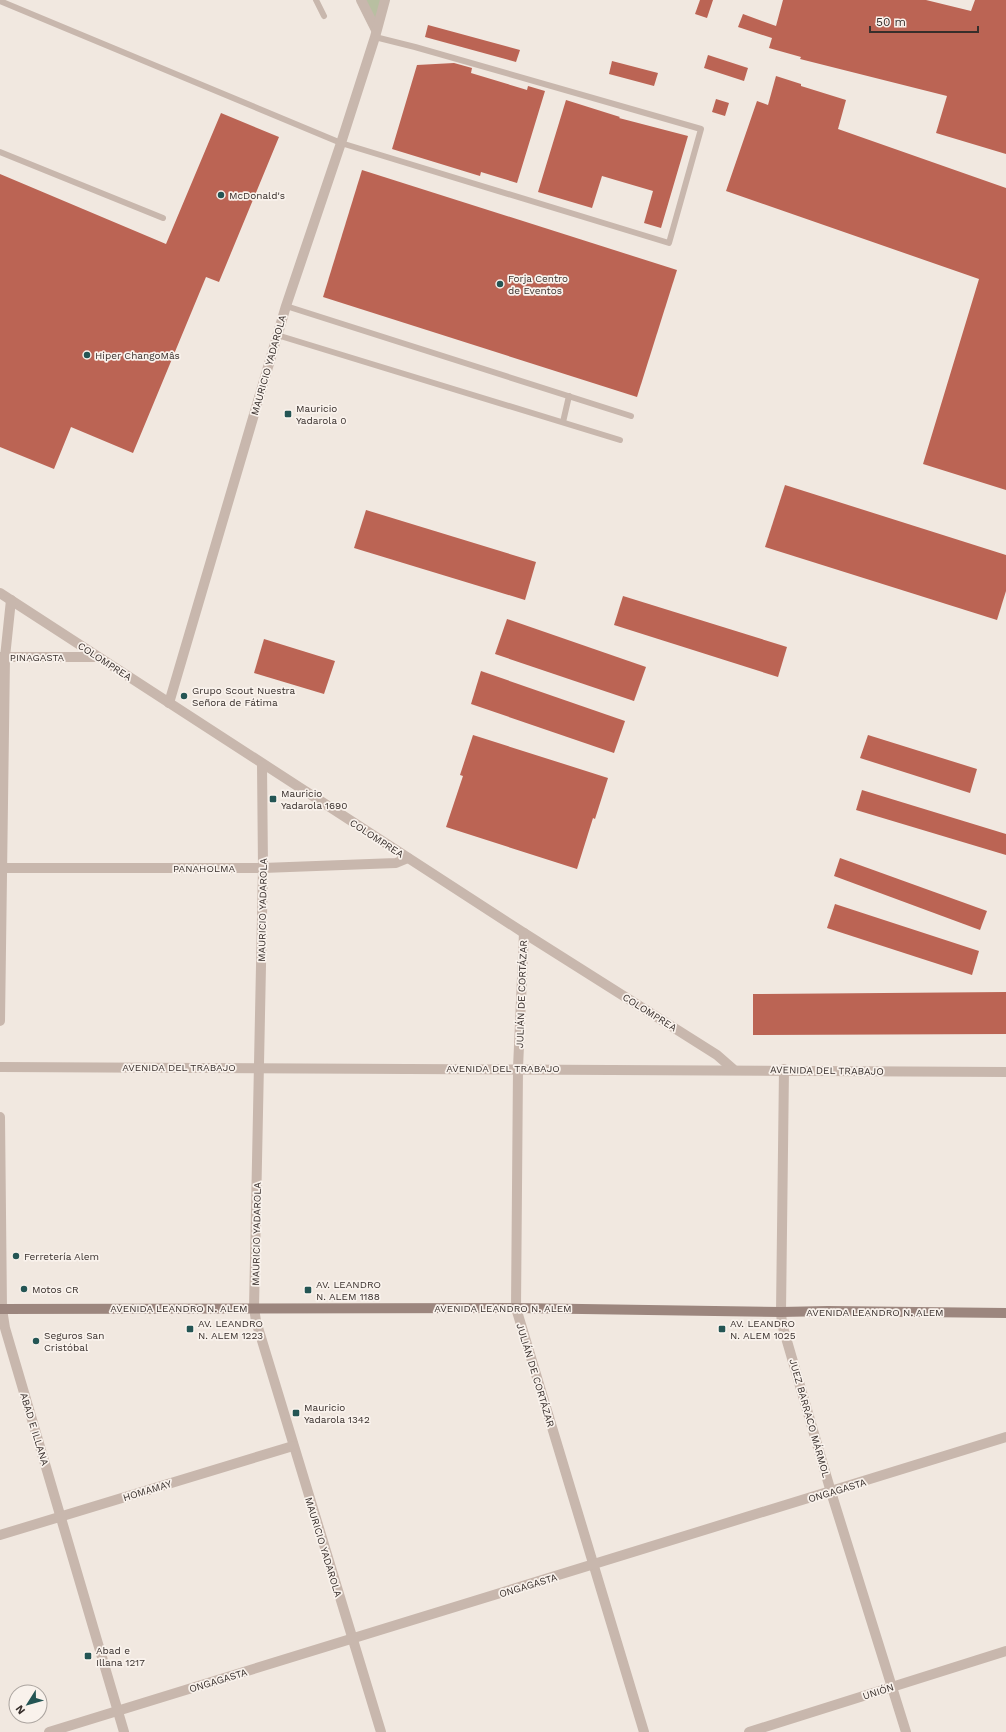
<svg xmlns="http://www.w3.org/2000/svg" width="1006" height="1732" viewBox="0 0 1006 1732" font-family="'Work Sans',sans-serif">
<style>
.green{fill:#b8bfa1}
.building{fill:#bb6454}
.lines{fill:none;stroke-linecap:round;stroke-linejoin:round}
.lane{stroke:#c8b7ad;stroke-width:6}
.street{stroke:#c8b7ad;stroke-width:10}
.secondary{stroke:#9c867e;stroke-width:10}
.poi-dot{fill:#245554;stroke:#f9f2ec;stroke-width:1.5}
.labels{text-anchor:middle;stroke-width:3.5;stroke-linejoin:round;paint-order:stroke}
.poi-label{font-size:10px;fill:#372e2b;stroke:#f9f2ec;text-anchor:start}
.street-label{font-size:10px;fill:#372e2b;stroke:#f9f2ec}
</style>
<rect width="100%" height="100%" fill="#f1e8e0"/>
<polygon class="green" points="361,0 385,0 376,30"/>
<g class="building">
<polygon points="700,0 713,0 707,18 695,14"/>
<polygon points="783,0 926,0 971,11 975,0 1006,0 1006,154 936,133 947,96 800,59 801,57 769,48 772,38 738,27 743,14 776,26"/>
<polygon points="428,25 520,50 516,62 425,37"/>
<polygon points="708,55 748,68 744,81 704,68"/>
<polygon points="612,61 658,73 654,86 609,74"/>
<polygon points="454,63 472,68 471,73 527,90 528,86 545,91 517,183 481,172 480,176 392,149 417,65"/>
<polygon points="776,76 801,84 801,86 846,100 838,129 1006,188 1006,490 923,464 979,279 726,191 757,101 768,105"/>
<polygon points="716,99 729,103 725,116 712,112"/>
<polygon points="566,100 620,117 619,118 688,136 661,228 644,223 653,191 602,176 592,208 538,192"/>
<polygon points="221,113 279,137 219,282 206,277 133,453 71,427 54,469 0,447 0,174 166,244"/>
<polygon points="362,170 677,270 637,397 323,297"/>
<polygon points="785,485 1006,555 1006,591 997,620 765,547"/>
<polygon points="366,510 536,562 525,600 354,548"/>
<polygon points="623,596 787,647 778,677 614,625"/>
<polygon points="507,619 646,667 634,701 495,654"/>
<polygon points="264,639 335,661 324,694 254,673"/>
<polygon points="481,671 625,721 614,753 471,704"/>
<polygon points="473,735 608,778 595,819 593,818 577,869 446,827 463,776 460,775"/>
<polygon points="868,735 977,769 970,793 860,758"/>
<polygon points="862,790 1006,834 1006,855 856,810"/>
<polygon points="840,858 987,911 980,930 834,876"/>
<polygon points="835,904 979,951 972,975 827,928"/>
<polygon points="1006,992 1006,1034 753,1035 753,994"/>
</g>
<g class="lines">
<g class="lane">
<polyline points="316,0 324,16"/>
<polyline points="0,1 341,143 669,243 701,129 415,47 375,37"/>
<polyline points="0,152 163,218"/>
<polyline points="286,306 631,416"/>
<polyline points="277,335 620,440"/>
<polyline points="563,422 569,396"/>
</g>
<g class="street">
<polyline points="361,0 376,30"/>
<polyline points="0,593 524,933 717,1055 733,1069"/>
<polyline points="0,657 97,657"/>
<polyline points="169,703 286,306 341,143 375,37 385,0"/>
<polyline points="262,765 263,868 254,1308 256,1321 381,1732"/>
<polyline points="0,868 263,868 396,863 408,858"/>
<polyline points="524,933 518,1068 516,1308 644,1732"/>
<polyline points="0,1021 5,657 11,600"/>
<polyline points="0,1067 1006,1072"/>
<polyline points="784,1069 781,1312 782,1324 831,1492 906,1732"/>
<polyline points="0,1117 2,1309 5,1328 124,1732"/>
<polyline points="0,1535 293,1446"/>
<polyline points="49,1732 1006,1437"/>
<polyline points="749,1732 1006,1651"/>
</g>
<polyline class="secondary" points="0,1309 516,1308 781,1312 828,1311 1006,1313"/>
</g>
<g class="poi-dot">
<circle cx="221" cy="195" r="4"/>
<circle cx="500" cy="284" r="4"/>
<circle cx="87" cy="355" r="4"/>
<rect x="284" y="410" width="8" height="8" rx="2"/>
<circle cx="184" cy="696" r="4"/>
<rect x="269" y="795" width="8" height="8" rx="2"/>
<circle cx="16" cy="1256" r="4"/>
<circle cx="24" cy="1289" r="4"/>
<rect x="304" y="1286" width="8" height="8" rx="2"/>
<rect x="186" y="1325" width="8" height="8" rx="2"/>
<rect x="718" y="1325" width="8" height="8" rx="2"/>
<circle cx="36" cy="1341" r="4"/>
<rect x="292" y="1409" width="8" height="8" rx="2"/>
<rect x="84" y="1652" width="8" height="8" rx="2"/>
</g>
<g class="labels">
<g class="poi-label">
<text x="229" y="199">McDonald's</text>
<text x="508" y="282">Forja Centro<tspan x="508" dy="12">de Eventos</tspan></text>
<text x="95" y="359">Hiper ChangoMâs</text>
<text x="296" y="412">Mauricio<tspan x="296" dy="12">Yadarola 0</tspan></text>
<text x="192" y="694">Grupo Scout Nuestra<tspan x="192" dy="12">Señora de Fátima</tspan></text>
<text x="281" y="797">Mauricio<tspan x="281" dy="12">Yadarola 1690</tspan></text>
<text x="24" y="1260">Ferretería Alem</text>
<text x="316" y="1288">AV. LEANDRO<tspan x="316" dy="12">N. ALEM 1188</tspan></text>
<text x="32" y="1293">Motos CR</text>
<text x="198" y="1327">AV. LEANDRO<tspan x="198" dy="12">N. ALEM 1223</tspan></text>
<text x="730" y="1327">AV. LEANDRO<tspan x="730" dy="12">N. ALEM 1025</tspan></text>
<text x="44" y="1339">Seguros San<tspan x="44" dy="12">Cristóbal</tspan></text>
<text x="304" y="1411">Mauricio<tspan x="304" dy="12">Yadarola 1342</tspan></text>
<text x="96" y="1654">Abad e<tspan x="96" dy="12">Illana 1217</tspan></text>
</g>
<g class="street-label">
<text transform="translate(268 365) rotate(-74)" y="4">MAURICIO YADAROLA</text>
<text x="37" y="661">PINAGASTA</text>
<text transform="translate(105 661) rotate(33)" y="4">COLOMPREA</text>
<text transform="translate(377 838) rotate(33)" y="4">COLOMPREA</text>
<text x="204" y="872">PANAHOLMA</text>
<text transform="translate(262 910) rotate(-89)" y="4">MAURICIO YADAROLA</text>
<text transform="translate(521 994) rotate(-88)" y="4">JULIÁN DE CORTÁZAR</text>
<text transform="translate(650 1012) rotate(32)" y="4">COLOMPREA</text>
<text x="179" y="1071">AVENIDA DEL TRABAJO</text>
<text x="503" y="1072">AVENIDA DEL TRABAJO</text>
<text transform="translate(827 1070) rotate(1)" y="4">AVENIDA DEL TRABAJO</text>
<text transform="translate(256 1234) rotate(-89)" y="4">MAURICIO YADAROLA</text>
<text x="179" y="1312">AVENIDA LEANDRO N. ALEM</text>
<text x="503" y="1312">AVENIDA LEANDRO N. ALEM</text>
<text x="875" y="1316">AVENIDA LEANDRO N. ALEM</text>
<text transform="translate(536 1375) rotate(73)" y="4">JULIÁN DE CORTÁZAR</text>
<text transform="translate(810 1418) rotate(74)" y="4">JUEZ BARRACO MÁRMOL</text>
<text transform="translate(35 1429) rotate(73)" y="4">ABAD E ILLANA</text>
<text transform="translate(147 1490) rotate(-17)" y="4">HOMAMAY</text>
<text transform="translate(837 1490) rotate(-17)" y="4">ONGAGASTA</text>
<text transform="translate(324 1547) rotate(73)" y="4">MAURICIO YADAROLA</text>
<text transform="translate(528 1585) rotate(-17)" y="4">ONGAGASTA</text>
<text transform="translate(218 1680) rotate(-17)" y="4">ONGAGASTA</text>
<text transform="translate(878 1691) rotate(-18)" y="4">UNIÓN</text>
</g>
</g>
<g transform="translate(28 1704) rotate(233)"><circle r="19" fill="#f9f2ec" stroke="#aba49f"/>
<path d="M0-3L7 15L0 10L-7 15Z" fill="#245554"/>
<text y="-6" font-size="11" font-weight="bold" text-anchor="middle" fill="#372e2b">N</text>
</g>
<path d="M870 26v6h108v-6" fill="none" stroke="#372e2b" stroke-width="2"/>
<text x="876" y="26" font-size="12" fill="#372e2b" stroke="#f9f2ec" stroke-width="3" paint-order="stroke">50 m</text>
</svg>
